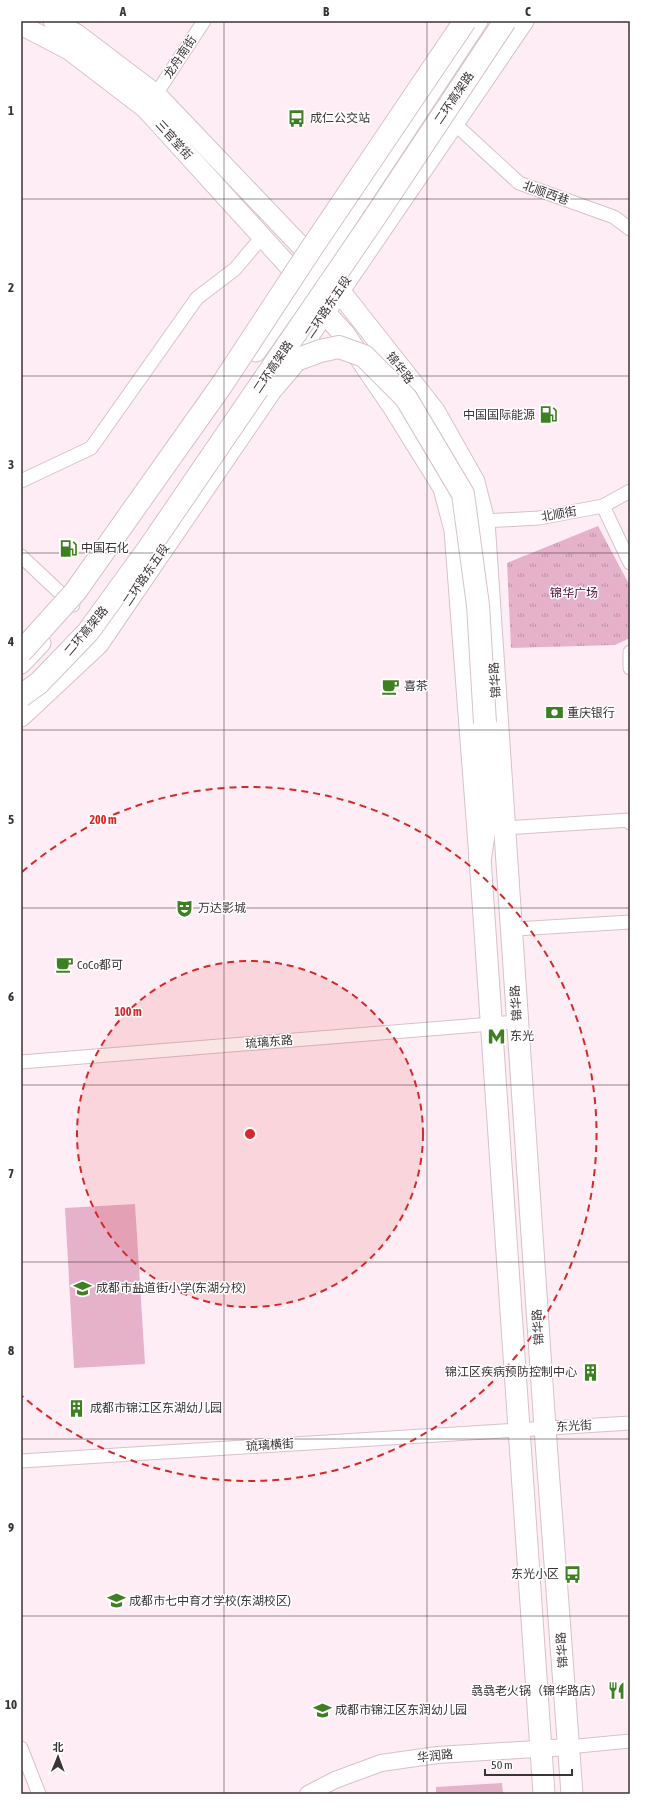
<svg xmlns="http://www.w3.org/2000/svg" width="651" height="1815" viewBox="0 0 651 1815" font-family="'Asap Condensed','Noto Sans SC',sans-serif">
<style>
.green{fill:#e6b2ca}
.park{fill:url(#park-tufts)}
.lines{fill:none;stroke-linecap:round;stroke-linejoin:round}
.minor-casing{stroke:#d7c1ca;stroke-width:15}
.tertiary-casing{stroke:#d7c1ca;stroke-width:18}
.secondary-casing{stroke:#d7c1ca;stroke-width:21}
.primary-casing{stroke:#d7c1ca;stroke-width:23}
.trunk-casing{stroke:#d7c1ca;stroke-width:24}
.minor{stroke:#fff;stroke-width:13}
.tertiary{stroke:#fff;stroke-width:16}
.secondary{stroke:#fff;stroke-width:19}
.primary{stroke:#fff;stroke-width:21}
.trunk{stroke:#fff;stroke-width:22}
.trunk-bridge-casing{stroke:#d7c1ca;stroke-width:24;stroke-linecap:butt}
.trunk-bridge{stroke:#fff;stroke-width:22}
.grid{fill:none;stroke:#3b3336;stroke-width:1;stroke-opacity:0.55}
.ring{fill:none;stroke:#d62828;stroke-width:2;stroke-dasharray:7 5}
.labels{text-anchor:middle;stroke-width:3;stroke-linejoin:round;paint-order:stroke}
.street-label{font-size:12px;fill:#3b3336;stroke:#fff}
.poi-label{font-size:12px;fill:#3b3336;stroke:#fff;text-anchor:start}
.park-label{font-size:12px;fill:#4d0a32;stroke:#fff}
.centre{fill:#d62828;stroke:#fff;stroke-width:2}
.ring-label{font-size:12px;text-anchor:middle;font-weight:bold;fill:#d62828;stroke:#fff;stroke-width:3;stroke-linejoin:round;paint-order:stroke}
.neatline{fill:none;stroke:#3b3336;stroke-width:1.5}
.grid-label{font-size:13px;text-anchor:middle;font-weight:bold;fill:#3b3336}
</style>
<defs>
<pattern id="park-tufts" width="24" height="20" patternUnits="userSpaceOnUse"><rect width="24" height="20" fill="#e6b2ca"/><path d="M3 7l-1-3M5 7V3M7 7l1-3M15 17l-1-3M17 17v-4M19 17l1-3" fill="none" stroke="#bc91a5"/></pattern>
</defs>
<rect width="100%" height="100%" fill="#ffedf5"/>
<g class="green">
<polygon points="135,1204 145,1364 74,1368 65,1208"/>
<polygon points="502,1783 503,1794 436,1794 436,1787"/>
</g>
<polygon class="park" points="598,526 630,586 630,638 615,645 511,648 507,563"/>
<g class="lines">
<defs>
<g id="minor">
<polyline points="156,94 204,21"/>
<polyline points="455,124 519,183 614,217 630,229"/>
<polyline points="21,481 91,448 197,298 235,269 262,237"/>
<polyline points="603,506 630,563"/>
<polyline points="484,521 539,518 603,506 630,491"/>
<polyline points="21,556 73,605"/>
<polyline points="630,652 630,668"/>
<polyline points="505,828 630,820 630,823"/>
<polyline points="516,929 630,922"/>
<polyline points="21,1062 517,1022"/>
<polyline points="21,1461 630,1423"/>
<polyline points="568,1747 630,1741"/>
<polyline points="21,1748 39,1794"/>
</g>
<polyline id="tertiary" points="308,1794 335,1780 381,1763 437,1755 568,1747"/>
<g id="secondary">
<polyline points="53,21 77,34 156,94 318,264"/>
<polyline points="21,25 69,50 146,109 304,283"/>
<polyline points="256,352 318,264 478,21"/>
<polyline points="21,664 41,643"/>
<polyline points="21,717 99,644 524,21"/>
</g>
<g id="primary">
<polyline points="318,264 434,411 474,482 484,521 545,1428 572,1794"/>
<polyline points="304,283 324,312 344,334 393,406 444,488 455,530 480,858 544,1794"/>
</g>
<polyline id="trunk" points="480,858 489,798 485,723"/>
</defs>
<use href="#minor" class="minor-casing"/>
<use href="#tertiary" class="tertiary-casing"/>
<use href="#secondary" class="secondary-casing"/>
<use href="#primary" class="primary-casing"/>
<use href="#trunk" class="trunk-casing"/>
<use href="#minor" class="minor"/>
<use href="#tertiary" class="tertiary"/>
<use href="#secondary" class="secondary"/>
<use href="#primary" class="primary"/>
<use href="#trunk" class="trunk"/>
<defs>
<g id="trunk-bridge">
<polyline points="274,386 296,360 320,351 339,347 364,356 406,398 463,494 478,605 485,723"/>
<polyline points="21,652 75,592 223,383 311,249 465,21"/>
<polyline points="21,696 39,683 88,632 149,548 375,217 505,21"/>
</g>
</defs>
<use href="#trunk-bridge" class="trunk-bridge-casing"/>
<use href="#trunk-bridge" class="trunk-bridge"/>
</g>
<path class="grid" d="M224 21V1794M427 21V1794M21 199H630M21 376H630M21 553H630M21 730H630M21 908H630M21 1085H630M21 1262H630M21 1439H630M21 1616H630"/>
<circle cx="250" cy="1134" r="173" fill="#d62828" fill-opacity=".12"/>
<g class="ring">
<circle cx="250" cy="1134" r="173"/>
<path d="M22 872A347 347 0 1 1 22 1396"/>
</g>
<defs>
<symbol id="bus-bare" viewBox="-9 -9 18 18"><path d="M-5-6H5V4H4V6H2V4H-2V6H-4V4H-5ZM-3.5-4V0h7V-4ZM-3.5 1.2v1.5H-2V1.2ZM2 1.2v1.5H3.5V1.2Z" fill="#3d8021" stroke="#fff" stroke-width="2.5" paint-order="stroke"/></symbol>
<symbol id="fuel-bare" viewBox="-9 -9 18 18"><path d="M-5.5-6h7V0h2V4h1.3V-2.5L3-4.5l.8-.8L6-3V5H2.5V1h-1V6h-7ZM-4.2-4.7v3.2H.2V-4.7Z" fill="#3d8021" stroke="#fff" stroke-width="2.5" paint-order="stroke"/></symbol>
<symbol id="cafe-bare" viewBox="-9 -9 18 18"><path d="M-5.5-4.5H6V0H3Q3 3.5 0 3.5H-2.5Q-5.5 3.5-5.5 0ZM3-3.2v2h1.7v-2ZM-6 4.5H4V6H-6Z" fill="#3d8021" stroke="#fff" stroke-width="2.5" paint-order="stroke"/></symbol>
<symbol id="bank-bare" viewBox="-9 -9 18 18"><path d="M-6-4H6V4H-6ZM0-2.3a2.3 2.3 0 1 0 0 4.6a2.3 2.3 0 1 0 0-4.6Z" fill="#3d8021" stroke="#fff" stroke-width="2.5" paint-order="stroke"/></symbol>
<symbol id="theatre-bare" viewBox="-9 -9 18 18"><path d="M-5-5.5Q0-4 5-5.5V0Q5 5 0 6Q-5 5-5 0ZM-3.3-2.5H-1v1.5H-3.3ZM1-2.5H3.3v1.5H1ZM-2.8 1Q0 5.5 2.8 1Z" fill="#3d8021" stroke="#fff" stroke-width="2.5" paint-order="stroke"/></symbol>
<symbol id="metro-bare" viewBox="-9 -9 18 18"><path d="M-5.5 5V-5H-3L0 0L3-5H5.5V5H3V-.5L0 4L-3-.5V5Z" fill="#3d8021" stroke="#fff" stroke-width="2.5" paint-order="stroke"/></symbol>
<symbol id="school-bare" viewBox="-9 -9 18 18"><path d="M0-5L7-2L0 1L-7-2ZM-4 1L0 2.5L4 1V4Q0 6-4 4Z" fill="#3d8021" stroke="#fff" stroke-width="2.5" paint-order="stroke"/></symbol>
<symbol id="building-bare" viewBox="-9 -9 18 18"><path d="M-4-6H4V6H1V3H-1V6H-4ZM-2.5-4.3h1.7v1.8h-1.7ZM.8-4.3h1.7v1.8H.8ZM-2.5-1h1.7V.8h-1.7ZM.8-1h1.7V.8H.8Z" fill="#3d8021" stroke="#fff" stroke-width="2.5" paint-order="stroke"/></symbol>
<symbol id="restaurant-bare" viewBox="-9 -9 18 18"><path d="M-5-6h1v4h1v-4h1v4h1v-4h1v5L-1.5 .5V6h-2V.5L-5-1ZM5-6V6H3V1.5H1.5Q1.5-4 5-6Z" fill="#3d8021" stroke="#fff" stroke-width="2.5" paint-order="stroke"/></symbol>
</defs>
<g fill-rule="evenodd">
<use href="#bus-bare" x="284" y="106" width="25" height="25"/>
<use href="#fuel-bare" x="536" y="402" width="25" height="25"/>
<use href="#fuel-bare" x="56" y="536" width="25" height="25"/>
<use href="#cafe-bare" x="378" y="674" width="25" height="25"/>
<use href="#bank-bare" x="542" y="700" width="25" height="25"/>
<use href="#theatre-bare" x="172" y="896" width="25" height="25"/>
<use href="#cafe-bare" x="52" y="952" width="25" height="25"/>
<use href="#metro-bare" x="484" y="1024" width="25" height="25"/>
<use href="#school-bare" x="70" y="1276" width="25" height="25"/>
<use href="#building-bare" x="578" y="1360" width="25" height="25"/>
<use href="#building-bare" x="64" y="1396" width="25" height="25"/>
<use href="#bus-bare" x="560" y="1562" width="25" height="25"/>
<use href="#school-bare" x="104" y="1588" width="25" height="25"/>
<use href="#restaurant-bare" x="604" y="1678" width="25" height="25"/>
<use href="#school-bare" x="310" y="1698" width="25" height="25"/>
</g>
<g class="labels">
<g class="street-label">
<text transform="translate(180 57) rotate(-56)" y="4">龙舟南街</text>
<text transform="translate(454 98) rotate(-56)" y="4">二环高架路</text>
<text transform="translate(174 140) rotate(48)" y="4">三官堂街</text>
<text transform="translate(546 193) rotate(20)" y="4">北顺西巷</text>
<text transform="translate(328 307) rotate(-56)" y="4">二环路东五段</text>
<text transform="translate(273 367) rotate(-56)" y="4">二环高架路</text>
<text transform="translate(400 368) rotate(52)" y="4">锦华路</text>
<text transform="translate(559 514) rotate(-10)" y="4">北顺街</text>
<text transform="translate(146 575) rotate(-56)" y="4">二环路东五段</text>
<text transform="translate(86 631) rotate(-50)" y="4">二环高架路</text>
<text transform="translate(495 680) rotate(-94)" y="4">锦华路</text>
<text transform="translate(516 1003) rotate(-94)" y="4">锦华路</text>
<text transform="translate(269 1042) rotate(-5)" y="4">琉璃东路</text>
<text transform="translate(538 1327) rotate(-94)" y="4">锦华路</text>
<text transform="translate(574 1426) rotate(-3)" y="4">东光街</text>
<text transform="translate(270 1445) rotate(-4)" y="4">琉璃横街</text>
<text transform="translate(562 1650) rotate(-94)" y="4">锦华路</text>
<text transform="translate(435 1756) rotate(-6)" y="4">华润路</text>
</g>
<g class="poi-label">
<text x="310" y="122">成仁公交站</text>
<text x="535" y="419" text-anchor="end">中国国际能源</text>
<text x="81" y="552">中国石化</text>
<text x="404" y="690">喜茶</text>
<text x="567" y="717">重庆银行</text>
<text x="198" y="912">万达影城</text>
<text x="77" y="969">CoCo都可</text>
<text x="510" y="1040">东光</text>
<text x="96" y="1292">成都市盐道街小学(东湖分校)</text>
<text x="577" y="1376" text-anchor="end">锦江区疾病预防控制中心</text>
<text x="90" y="1412">成都市锦江区东湖幼儿园</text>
<text x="559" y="1578" text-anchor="end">东光小区</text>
<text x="129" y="1605">成都市七中育才学校(东湖校区)</text>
<text x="603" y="1695" text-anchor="end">骉骉老火锅（锦华路店）</text>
<text x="335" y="1714">成都市锦江区东润幼儿园</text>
</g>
<g class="park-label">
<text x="574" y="597">锦华广场</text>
</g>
</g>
<circle cx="250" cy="1134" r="6" class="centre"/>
<g class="ring-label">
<text x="103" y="824">200 m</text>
<text x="128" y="1016">100 m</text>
</g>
<rect width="651" height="1815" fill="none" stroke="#ffffff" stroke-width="44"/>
<g transform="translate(58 1757) rotate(1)" stroke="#ffffff" stroke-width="3" paint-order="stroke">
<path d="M0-3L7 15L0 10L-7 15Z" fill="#3b3336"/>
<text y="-6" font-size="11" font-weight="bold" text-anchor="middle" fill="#3b3336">北</text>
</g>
<path d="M485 1769v6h87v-6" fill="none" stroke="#3b3336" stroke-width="2"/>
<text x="491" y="1769" font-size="12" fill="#3b3336" stroke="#ffffff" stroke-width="3" paint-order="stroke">50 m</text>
<rect x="22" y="22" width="607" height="1771" class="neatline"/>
<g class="grid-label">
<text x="123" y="16">A</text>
<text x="326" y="16">B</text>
<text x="528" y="16">C</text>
<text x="11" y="115">1</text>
<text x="11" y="292">2</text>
<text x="11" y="469">3</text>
<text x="11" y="646">4</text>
<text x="11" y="824">5</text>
<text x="11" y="1001">6</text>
<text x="11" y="1178">7</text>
<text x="11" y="1355">8</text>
<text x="11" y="1532">9</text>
<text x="11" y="1709">10</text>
</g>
</svg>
